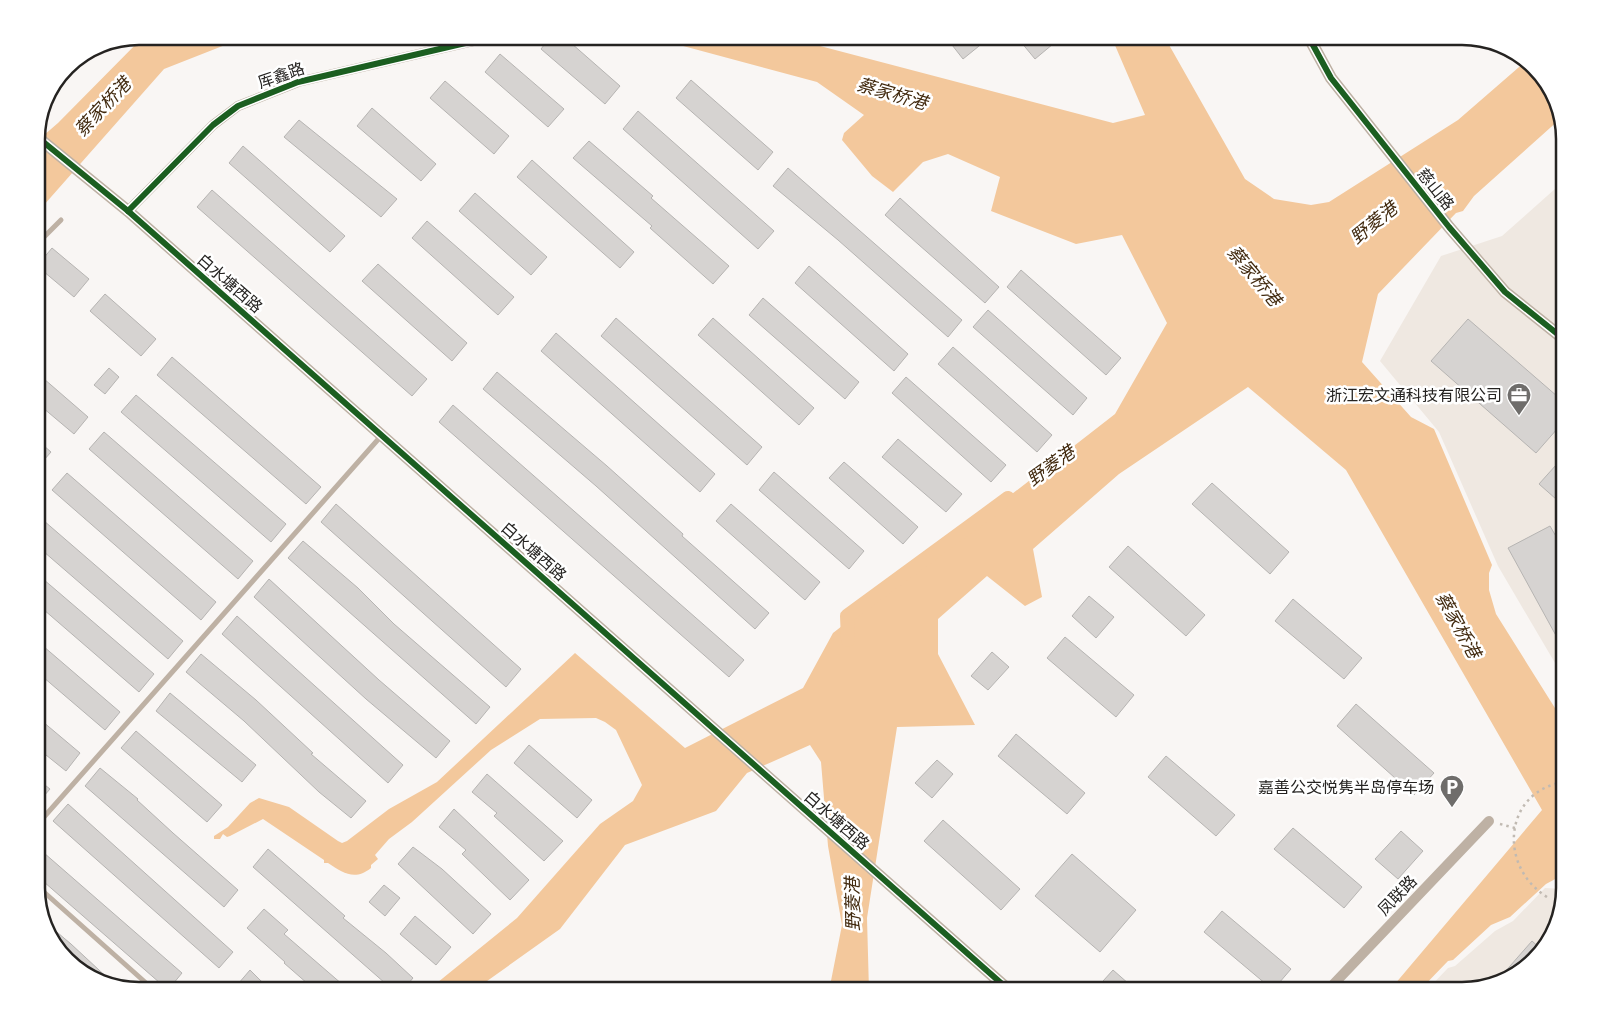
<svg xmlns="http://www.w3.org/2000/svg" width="1601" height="1027" viewBox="0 0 1601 1027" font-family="'Source Sans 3','Noto Sans SC',sans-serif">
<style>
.built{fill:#efe8e1}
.water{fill:#f3c89c}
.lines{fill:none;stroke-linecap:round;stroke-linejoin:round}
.canal{stroke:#f3c89c;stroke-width:14}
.building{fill:#d6d3d1;stroke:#b6b4b2}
.path{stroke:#c1bab2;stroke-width:2.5;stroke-dasharray:2.5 4;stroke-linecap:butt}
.service{stroke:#beb1a4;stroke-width:5}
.minor{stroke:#beb1a4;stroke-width:10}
.tertiary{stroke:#beb1a4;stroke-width:12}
.cycleway-casing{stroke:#fff;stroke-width:9}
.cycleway{stroke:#1b5e20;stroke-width:6}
.labels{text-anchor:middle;stroke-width:5;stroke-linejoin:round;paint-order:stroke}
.street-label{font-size:16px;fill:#252321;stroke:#fff}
.poi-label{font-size:16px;fill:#252321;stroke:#fff;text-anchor:end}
.water-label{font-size:18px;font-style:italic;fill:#422a0f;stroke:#fff}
.rim{fill:none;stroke:#252321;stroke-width:2.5}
</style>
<rect width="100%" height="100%" fill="#f9f6f4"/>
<g class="built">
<polygon points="1565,180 1565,680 1498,566 1439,432 1380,361 1441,256 1502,236"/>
<polygon points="1545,888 1565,889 1548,945 1513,977 1463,991 1426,991 1448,968 1455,966 1495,931 1513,921"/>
</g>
<g class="water">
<polygon points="144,36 248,36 164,69 36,214 36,142 58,123"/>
<path d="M646 36H782L1113 123 1145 115 1111 36H1164L1245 179 1274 199 1311 205 1329 202 1458 120 1526 61 1551 88 1560 119 1474 196 1463 211 1456 213 1378 294 1362 362 1411 417 1434 429 1492 565 1489 573V590L1496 614 1565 724V882L1559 877 1546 884 1510 917 1491 925 1453 960 1448 961 1419 991H1389L1542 810 1346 470 1248 387 1119 474 1033 549 1042 597 1025 606 987 576 938 619V654L975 725 897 727 867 918 869 991H829L842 925 828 846 821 762 810 745 747 773 716 811 625 845 560 929 473 991H427L517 918 600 824 633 801 642 785 616 730 605 722 596 718 540 719 491 750 412 822 389 839 375 855 378 859 371 865V868C355 881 343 873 328 863H324V860L263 819 230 836 227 837 223 834 220 839H214V836L228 827 250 803 259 798 289 807 338 841 342 843 347 841 389 809 437 782 575 653 685 748 803 688 833 633 1115 414 1167 323 1122 235 1076 244 991 211 1000 177 948 154 923 162 893 192 872 176 842 140 844 133 864 115 817 82Z"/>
</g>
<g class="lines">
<polyline class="canal" points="848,640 847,616 1008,498"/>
</g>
<g class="building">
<polygon points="551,36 563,36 620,86 605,104 541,49"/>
<polygon points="945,36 979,36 984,42 963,59"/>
<polygon points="1016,36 1046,36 1053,44 1035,59"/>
<polygon points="500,54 564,109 548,127 485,72"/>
<polygon points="691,80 773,152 758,170 676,98"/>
<polygon points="445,81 509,136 494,154 430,98"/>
<polygon points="372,108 436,164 421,181 357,126"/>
<polygon points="638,111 774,231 758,249 623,129"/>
<polygon points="299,120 397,199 381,217 284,137"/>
<polygon points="589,141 653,196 651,198 729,266 713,284 650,228 652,226 573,158"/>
<polygon points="243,146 345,236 330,252 229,163"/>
<polygon points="532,160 634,252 620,268 517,177"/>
<polygon points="788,168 962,320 948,337 838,240 773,186"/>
<polygon points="212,190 427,379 412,396 197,207"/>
<polygon points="475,193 547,257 531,275 459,211"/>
<polygon points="900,198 999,287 985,303 885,215"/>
<polygon points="427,221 514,297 498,315 412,238"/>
<polygon points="52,248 89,279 74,297 37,266"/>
<polygon points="378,264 467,343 452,361 362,281"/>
<polygon points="809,266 908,354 894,371 795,283"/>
<polygon points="1021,270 1121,358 1106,375 1007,287"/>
<polygon points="105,294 156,339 141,356 90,311"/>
<polygon points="763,298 859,382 845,399 749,315"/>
<polygon points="988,310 1087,398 1073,415 973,327"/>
<polygon points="616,318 762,447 747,465 601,336"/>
<polygon points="713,318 814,408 799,425 698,335"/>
<polygon points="1468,319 1565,403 1565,420 1536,453 1431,361"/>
<polygon points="556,333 715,474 700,492 541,351"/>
<polygon points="953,347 1052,435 1037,452 938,364"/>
<polygon points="172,357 321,487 306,504 157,375"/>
<polygon points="109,368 119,377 105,394 94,385"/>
<polygon points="36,372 88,417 74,434 36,402"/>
<polygon points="497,372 607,466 683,534 682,536 769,613 755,629 596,486 483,389"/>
<polygon points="906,377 1006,465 991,482 892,393"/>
<polygon points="136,395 286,524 271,542 121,412"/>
<polygon points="453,405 744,660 729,677 439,422"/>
<polygon points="104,432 253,561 238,579 89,449"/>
<polygon points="36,439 51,452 36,469"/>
<polygon points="898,439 962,494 946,512 882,457"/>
<polygon points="1565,455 1565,507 1539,484"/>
<polygon points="844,462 918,527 903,544 829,478"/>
<polygon points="774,472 864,551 849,569 759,490"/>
<polygon points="67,473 216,602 201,620 52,490"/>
<polygon points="1212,483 1289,552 1270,574 1192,504"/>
<polygon points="336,504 521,669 506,687 321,522"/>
<polygon points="731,504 820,582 805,600 716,521"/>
<polygon points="36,514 183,641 168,659 36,545"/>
<polygon points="1550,526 1565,552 1565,652 1508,548"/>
<polygon points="303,541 358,588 394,624 490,707 476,724 288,558"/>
<polygon points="1128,546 1205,615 1186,636 1109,567"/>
<polygon points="36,573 154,674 139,692 36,603"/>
<polygon points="269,579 379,680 450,741 436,758 366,699 254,597"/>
<polygon points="1089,596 1114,617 1096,638 1072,616"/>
<polygon points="1293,599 1362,658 1344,679 1275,621"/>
<polygon points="237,616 403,765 388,783 222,634"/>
<polygon points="1065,637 1134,695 1116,717 1047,658"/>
<polygon points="36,640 120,712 105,730 36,671"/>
<polygon points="992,652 1009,667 988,690 971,676"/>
<polygon points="201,654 256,700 313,753 311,754 366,801 351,818 319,792 244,721 186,672"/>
<polygon points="170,693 256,765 242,782 156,711"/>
<polygon points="1356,704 1434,773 1414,795 1337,726"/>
<polygon points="36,716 80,753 66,771 36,747"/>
<polygon points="136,731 222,805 207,822 121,748"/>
<polygon points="1016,734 1085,793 1067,814 998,756"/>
<polygon points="529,745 592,800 577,818 514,763"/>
<polygon points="1166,756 1235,815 1216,836 1148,777"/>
<polygon points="937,760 953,774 932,798 915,783"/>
<polygon points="100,768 138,799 137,800 173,833 238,890 224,907 85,786"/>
<polygon points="487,774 563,841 544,861 494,816 497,813 472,792"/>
<polygon points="36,778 50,789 36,805"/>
<polygon points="68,804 233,952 219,968 53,821"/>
<polygon points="454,809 529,880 510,900 462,854 466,850 439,827"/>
<polygon points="943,820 1020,889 1001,910 924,841"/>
<polygon points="1293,828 1362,887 1344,908 1274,849"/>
<polygon points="1401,831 1423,851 1398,879 1375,859"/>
<polygon points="36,846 182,973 168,990 36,875"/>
<polygon points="413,847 442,869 491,914 473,934 398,864"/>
<polygon points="268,849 321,895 345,916 343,918 386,953 413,978 402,991 394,991 253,867"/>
<polygon points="1072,854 1136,910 1100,952 1035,896"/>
<polygon points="384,885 400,898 385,916 369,902"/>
<polygon points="264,909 288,930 284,934 350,991 316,991 284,963 285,962 247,928"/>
<polygon points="1222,911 1291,969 1273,990 1204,932"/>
<polygon points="415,916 451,947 436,965 400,934"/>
<polygon points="45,922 71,944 113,983 82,974 50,940"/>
<polygon points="1532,941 1542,950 1513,977 1496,982"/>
<polygon points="250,970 260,980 272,991 232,991"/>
<polygon points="1113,970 1137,991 1094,991"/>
</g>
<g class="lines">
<g class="path">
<polyline points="1500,824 1515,828"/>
<path d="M1547 897C1497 866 1504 790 1565 782"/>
</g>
<g class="service">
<polyline points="36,245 61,220"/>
<polyline points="36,826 382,435"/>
<polyline points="36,885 155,991"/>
</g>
<g class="minor">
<polyline points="128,211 213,125 238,106 298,82 474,41 483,36"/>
<polyline points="1327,991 1489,821"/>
</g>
<g class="tertiary">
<polyline points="1308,36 1331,78 1449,227 1505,292 1565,340"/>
<polyline points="36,136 128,211 1010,991"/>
</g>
<defs>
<g id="cycleway">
<polyline points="1308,36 1331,78 1449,227 1505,292 1565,340"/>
<polyline points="36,136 128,211 1010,991"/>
<polyline points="128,211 213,125 238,106 298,82 474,41 483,36"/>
</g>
</defs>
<use href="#cycleway" class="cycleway-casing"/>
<use href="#cycleway" class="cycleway"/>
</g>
<defs>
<symbol id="office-pin" viewBox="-11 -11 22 30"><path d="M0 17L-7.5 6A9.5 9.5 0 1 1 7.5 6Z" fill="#6f6d6b" stroke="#fff"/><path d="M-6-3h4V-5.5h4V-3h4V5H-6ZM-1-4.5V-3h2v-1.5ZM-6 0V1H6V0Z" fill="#fff"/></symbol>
<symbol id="parking-pin" viewBox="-11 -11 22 30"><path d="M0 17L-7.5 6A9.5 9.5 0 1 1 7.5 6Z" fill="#6f6d6b" stroke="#fff"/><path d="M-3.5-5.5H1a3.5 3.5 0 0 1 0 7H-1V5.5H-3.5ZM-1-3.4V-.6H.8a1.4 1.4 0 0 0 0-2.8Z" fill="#fff"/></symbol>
</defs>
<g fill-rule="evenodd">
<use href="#office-pin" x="1505" y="381" width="28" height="38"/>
<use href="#parking-pin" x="1438" y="773" width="28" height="38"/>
</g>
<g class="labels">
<g class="street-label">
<text transform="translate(281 75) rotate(-19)" y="6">厍鑫路</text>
<text transform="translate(1436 189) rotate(51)" y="6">慈山路</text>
<text transform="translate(230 283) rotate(41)" y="6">白水塘西路</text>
<text transform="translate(534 551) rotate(41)" y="6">白水塘西路</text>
<text transform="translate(837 820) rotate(41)" y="6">白水塘西路</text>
<text transform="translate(1397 895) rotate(-46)" y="6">凤联路</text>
</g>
<g class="poi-label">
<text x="1502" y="401">浙江宏文通科技有限公司</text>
<text x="1434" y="793">嘉善公交悦隽半岛停车场</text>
</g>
<g class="water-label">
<text transform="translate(892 94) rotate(16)" y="6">蔡家桥港</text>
<text transform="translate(103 107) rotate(-47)" y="6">蔡家桥港</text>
<text transform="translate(1374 223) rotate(-39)" y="6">野菱港</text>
<text transform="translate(1254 276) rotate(50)" y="6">蔡家桥港</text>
<text transform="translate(1051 466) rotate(-36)" y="6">野菱港</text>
<text transform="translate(1458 625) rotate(61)" y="6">蔡家桥港</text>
<text transform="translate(853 904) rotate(-91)" y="6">野菱港</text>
</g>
</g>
<path d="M0 0H1601V1027H0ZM139 45H1462A94 94 0 0 1 1556 139V888A94 94 0 0 1 1462 982H139A94 94 0 0 1 45 888V139A94 94 0 0 1 139 45Z" fill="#fff" fill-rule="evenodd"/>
<path class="rim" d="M139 45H1462A94 94 0 0 1 1556 139V888A94 94 0 0 1 1462 982H139A94 94 0 0 1 45 888V139A94 94 0 0 1 139 45Z"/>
</svg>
